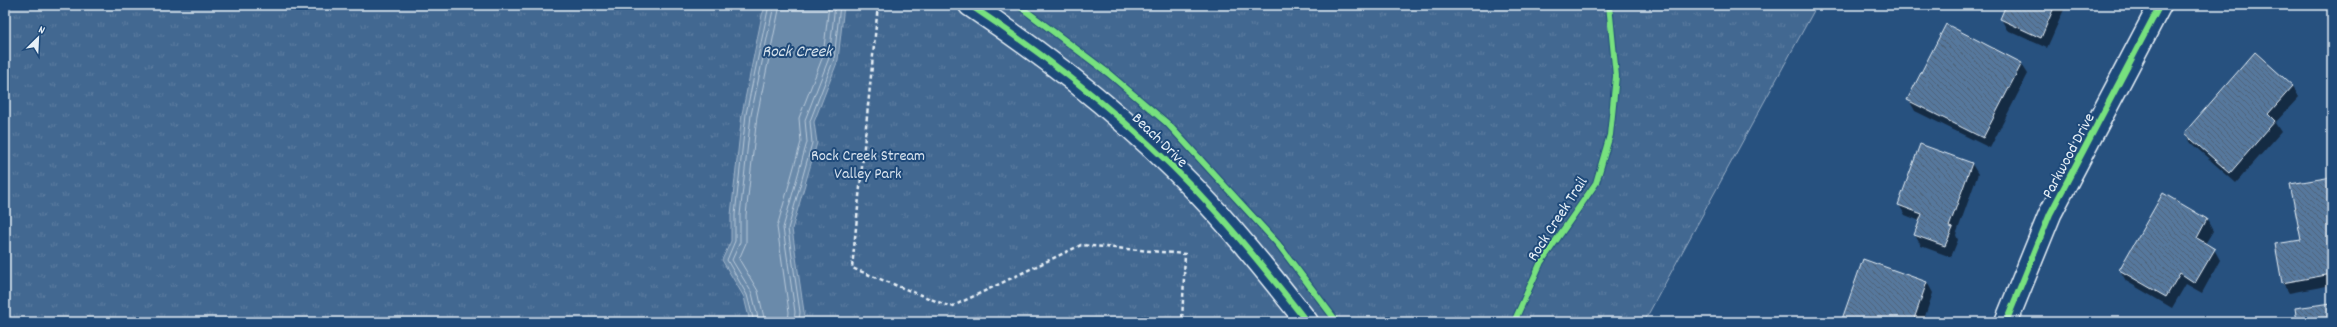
<svg xmlns="http://www.w3.org/2000/svg" width="2337" height="327" viewBox="0 0 2337 327" font-family="Dekko,sans-serif">
<style>
.park{fill:url(#park-tufts);stroke:#96acc4}
.water{fill:#6b8aaa;stroke:#9db3c9}
.shadow{fill:#0007}
.lines{fill:none;stroke-linecap:round;stroke-linejoin:round}
.shore{stroke:#b6c8d9;stroke-width:1}
.building{fill:url(#building-back-hatch);stroke:#e8f1f8}
.street-casing{stroke:#e8f1f8;stroke-width:25}
.secondary-casing{stroke:#e8f1f8;stroke-width:25}
.path{stroke:#e8f1f8;stroke-width:2.5;stroke-dasharray:4 3;stroke-linecap:butt}
.street{stroke:#1f4a7a;stroke-width:22}
.secondary{stroke:#1f4a7a;stroke-width:22}
.cycleway-casing{stroke:#1f4a7a;stroke-width:8}
.cycleway{stroke:#77e17e;stroke-width:6}
.labels{text-anchor:middle;stroke-width:4;stroke-linejoin:round;paint-order:stroke}
.street-label{font-size:16px;fill:#e8f1f8;stroke:#1f4a7a}
.park-label{font-size:16px;fill:#d8e3ee;stroke:#1f4a7a}
.water-label{font-size:17px;font-style:italic;fill:#d5e2ec;stroke:#1f4a7a}
</style>
<defs>
<pattern id="park-tufts" width="24" height="20" patternUnits="userSpaceOnUse"><rect width="24" height="20" fill="#436891"/><path d="M3 7l-1-3M5 7V3M7 7l1-3M15 17l-1-3M17 17v-4M19 17l1-3" fill="none" stroke="#5e7ea1"/></pattern>
<pattern id="building-back-hatch" width="6" height="6" patternUnits="userSpaceOnUse"><rect width="6" height="6" fill="#57789d"/><path d="M-1 5l2 2M0 0l6 6M5-1l2 2" fill="none" stroke="#4f6278"/></pattern>
</defs>
<rect width="100%" height="100%" fill="#27517f"/>
<filter id="ink" filterUnits="userSpaceOnUse"><feTurbulence type="fractalNoise" baseFrequency=".025" numOctaves="2"/><feDisplacementMap in="SourceGraphic" scale="8" xChannelSelector="R" yChannelSelector="G"/><feConvolveMatrix kernelMatrix="1 2 1 2 8 2 1 2 1" color-interpolation-filters="sRGB"/></filter>
<g filter="url(#ink)">
<polygon class="park" points="5,5 1817,5 1644,322 5,322"/>
<polygon class="water" points="766,5 844,5 838,60 814,122 817,143 792,229 804,312 803,322 750,322 744,297 722,260 731,241 731,215 742,114 762,15"/>
<g class="shadow">
<polygon points="2008,5 2066,5 2047,48 2007,30 2001,19"/>
<polygon points="2021,63 2028,74 1990,148 1915,111 1909,100"/>
<polygon points="2293,86 2299,97 2275,123 2281,132 2236,183 2191,143 2185,133"/>
<polygon points="1972,164 1978,174 1956,235 1958,240 1951,257 1921,246 1915,235 1920,221 1905,215 1899,205"/>
<polygon points="2332,178 2332,285 2289,293 2283,283"/>
<polygon points="2164,195 2207,220 2213,231 2205,244 2214,249 2220,260 2202,293 2186,284 2172,308 2126,281 2120,270"/>
<polygon points="1927,282 1933,293 1923,322 1842,322"/>
</g>
<g class="lines">
<g class="shore">
<polyline points="754,322 747,295 727,260 735,241 735,215 746,114 769,5"/>
<polyline points="759,322 752,293 732,260 740,242 740,215 751,115 774,5"/>
<polyline points="765,322 758,291 739,259 746,243 746,215 757,116 780,5"/>
<polyline points="788,322 789,312 777,227 801,142 799,118 823,56 829,5"/>
<polyline points="794,322 795,312 783,228 807,142 805,120 829,58 835,5"/>
<polyline points="799,322 800,312 788,229 812,143 810,121 834,59 840,5"/>
</g>
</g>
<g class="building">
<polygon points="2006,5 2055,5 2041,38 2000,19"/>
<polygon points="1946,24 2022,63 1983,138 1907,100"/>
<polygon points="2255,52 2293,86 2268,114 2275,121 2230,173 2184,133"/>
<polygon points="1920,144 1972,163 1949,227 1953,228 1945,246 1914,235 1922,214 1898,205"/>
<polygon points="2332,177 2332,274 2282,283 2275,244 2301,240 2290,184"/>
<polygon points="2163,193 2207,219 2197,238 2215,249 2195,283 2180,273 2166,297 2119,270"/>
<polygon points="1863,259 1927,282 1913,322 1841,322"/>
<polygon points="2332,303 2332,322 2297,322 2295,308"/>
</g>
<g class="lines">
<defs>
<polyline id="street" points="2006,322 2050,214 2160,5"/>
<path id="secondary" d="M970 5C1060 65 1146 134 1218 214 1249 249 1278 285 1307 322"/>
</defs>
<use href="#street" class="street-casing"/>
<use href="#secondary" class="secondary-casing"/>
<polyline class="path" points="878,5 852,268 951,307 1081,245 1185,254 1182,322"/>
<use href="#street" class="street"/>
<use href="#secondary" class="secondary"/>
<defs>
<g id="cycleway">
<path d="M970 5C1060 65 1146 134 1218 214 1249 249 1278 285 1307 322"/>
<polyline points="1018,5 1108,73 1167,123 1278,244 1337,322"/>
<polyline points="1514,322 1541,262 1596,183 1610,135 1616,76 1609,5"/>
<polyline points="2006,322 2050,214 2160,5"/>
</g>
</defs>
<use href="#cycleway" class="cycleway-casing"/>
<use href="#cycleway" class="cycleway"/>
</g>
</g>
<g class="labels">
<g class="street-label">
<text transform="translate(1161 139) rotate(44)" y="6">Beach Drive</text>
<text transform="translate(2067 155) rotate(-62)" y="6">Parkwood Drive</text>
<text transform="translate(1556 218) rotate(-57)" y="6">Rock Creek Trail</text>
</g>
<g class="park-label">
<text x="868" y="160">Rock Creek Stream<tspan x="868" dy="18">Valley Park</tspan></text>
</g>
<g class="water-label">
<text x="797" y="56">Rock Creek</text>
</g>
</g>
<rect width="2337" height="327" fill="none" stroke="#1f4a7a" stroke-width="20"/>
<rect x="10" y="10" width="2317" height="307" fill="none" stroke="#e8f1f8" stroke-width="1.5" filter="url(#ink)"/>
<g transform="translate(38 38) rotate(24)" stroke="#1f4a7a" stroke-width="3" paint-order="stroke">
<path d="M0-3L7 15L0 10L-7 15Z" fill="#e8f1f8"/>
<text y="-6" font-size="11" font-weight="bold" text-anchor="middle" fill="#e8f1f8">N</text>
</g>
</svg>
